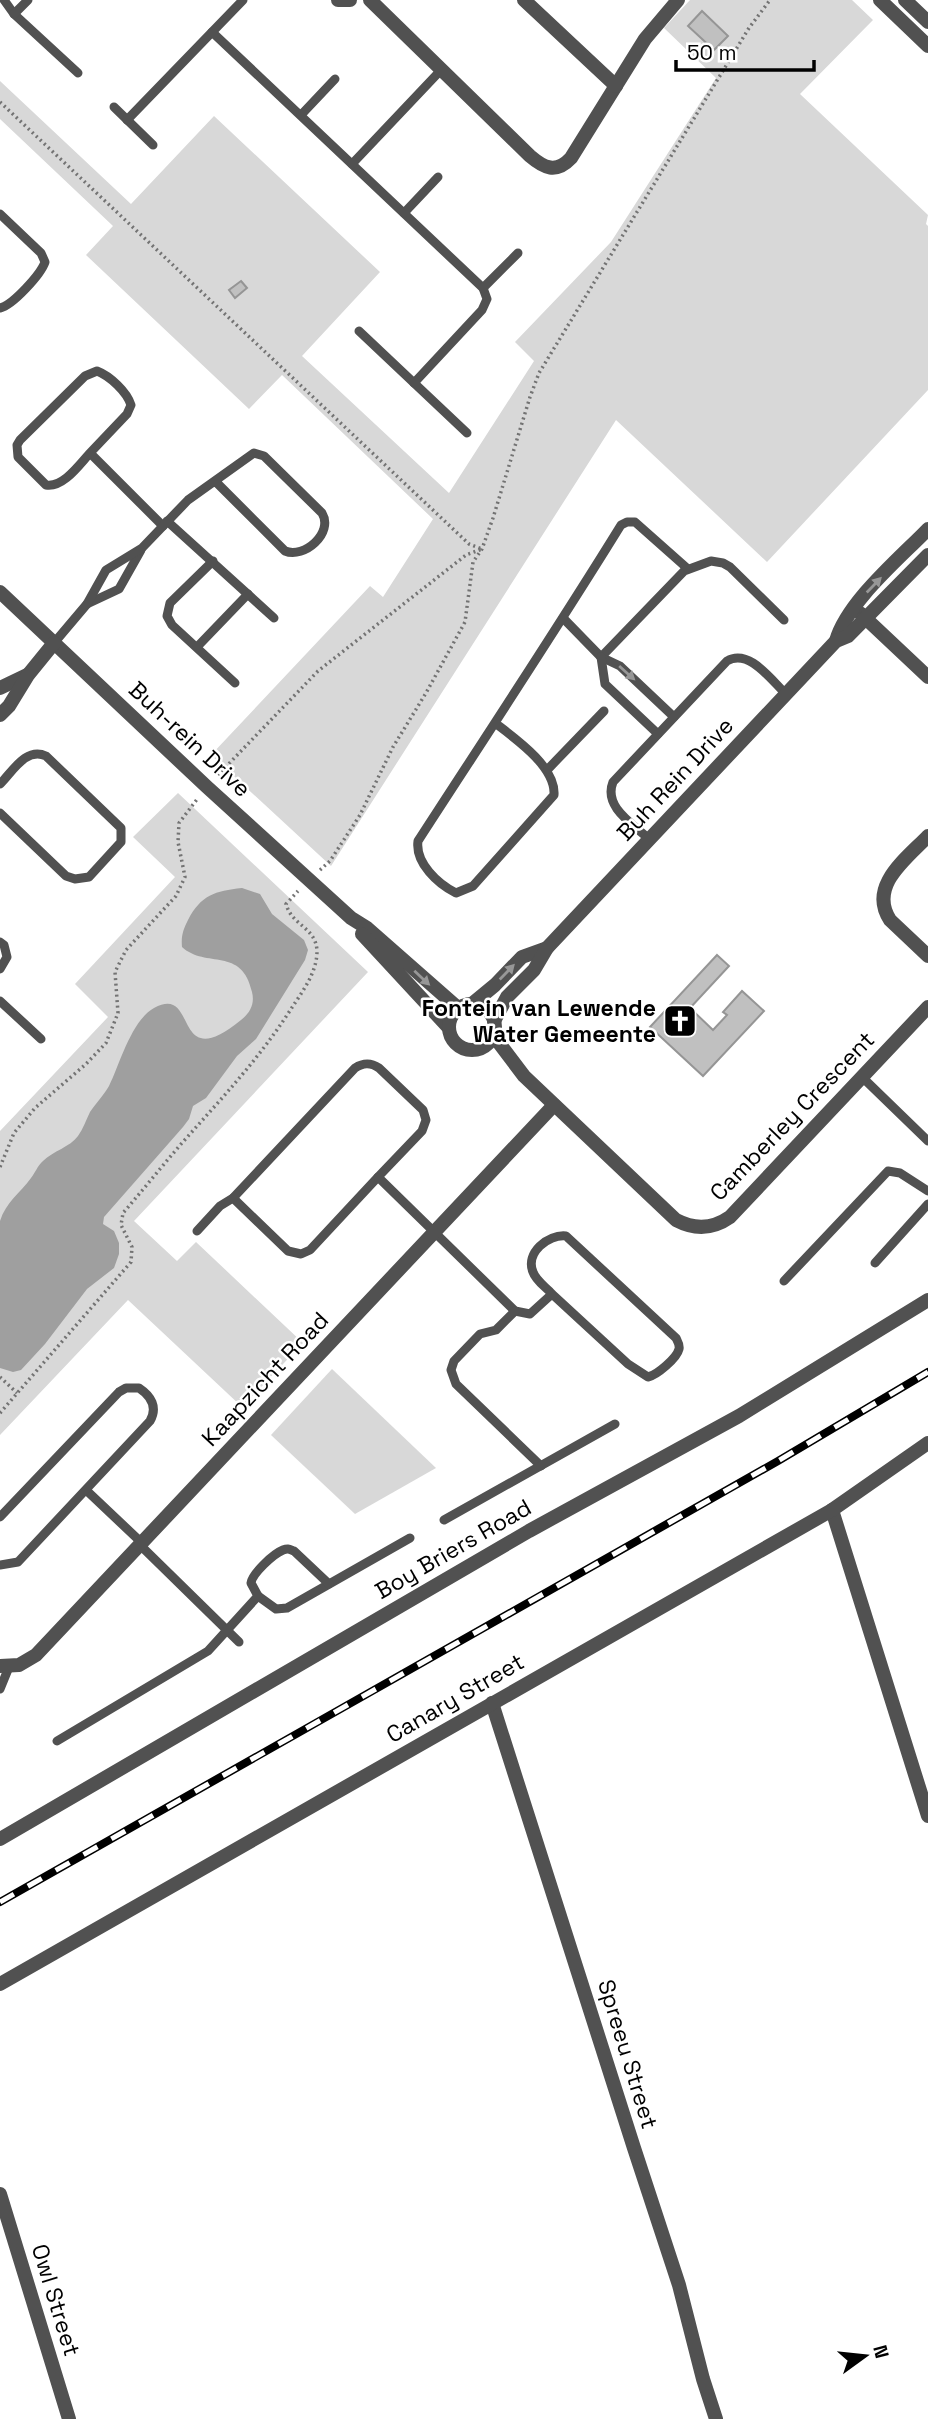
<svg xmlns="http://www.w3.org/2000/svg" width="928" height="2419" viewBox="0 0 928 2419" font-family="'Space Grotesk',sans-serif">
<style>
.green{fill:#d8d8d8}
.water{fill:#9f9f9f}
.building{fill:#c0c0c0;stroke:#959595;stroke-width:2}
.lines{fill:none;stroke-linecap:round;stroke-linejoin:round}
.path{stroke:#737373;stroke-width:3.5;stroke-dasharray:2 3.5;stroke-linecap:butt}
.service{stroke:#515151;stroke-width:9}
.minor{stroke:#515151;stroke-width:14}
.rail-casing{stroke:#000;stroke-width:8}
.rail{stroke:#fff;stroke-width:5;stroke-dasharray:16;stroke-linecap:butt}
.oneway{fill:#979797}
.labels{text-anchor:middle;stroke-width:5;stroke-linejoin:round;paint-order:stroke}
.street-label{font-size:23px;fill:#000;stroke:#fff}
.poi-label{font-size:23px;font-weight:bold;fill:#000;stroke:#fff;text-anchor:end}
</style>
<rect width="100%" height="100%" fill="#fff"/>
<g class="green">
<polygon points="690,0 852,0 873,20 800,94 928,215 926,224 928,226 928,390 767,562 616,420 331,866 211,755 370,586 383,597 433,519 282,375 249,409 86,255 113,226 0,119 0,81 131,204 214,116 380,272 302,356 449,493 534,361 515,342 611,242 716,78 664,28"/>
<polygon points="178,793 368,972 134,1221 177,1261 196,1242 303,1343 242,1407 128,1300 0,1435 0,1131 108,1017 75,984 175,877 133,837"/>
<polygon points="332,1369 436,1468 355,1514 271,1435"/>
</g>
<path class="water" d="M242 888 260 894 272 914 304 940 308 950 305 960 256 1039 237 1056 206 1098 193 1106 189 1119 183 1127 104 1217 103 1224 114 1231 119 1243V1254L114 1268 87 1289 45 1344 21 1370 13 1372 0 1368V1221C6 1202 20 1193 31 1178 35 1173 38 1165 43 1161 53 1151 70 1147 78 1136 83 1129 86 1120 90 1112 96 1103 104 1095 109 1086 120 1064 131 1021 154 1008 199 983 171 1077 241 1020 250 1013 255 1004 252 992 242 946 206 969 182 947 181 936 183 930 188 920 201 895 215 891 242 888Z"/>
<g class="building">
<polygon points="702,11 728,36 714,50 688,26"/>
<polygon points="241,281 247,288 235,298 229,290"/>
<polygon points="717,955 729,966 690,1008 713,1030 727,1015 723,1012 742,991 764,1011 703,1076 650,1027"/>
</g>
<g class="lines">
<g class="path">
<polyline points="0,102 469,544 482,549 466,555 318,671 218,775"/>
<polyline points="320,870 330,861 360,815 393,747 426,693 465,622 473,562 482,549 493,518 530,397 539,373 749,28 770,0"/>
<polyline points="0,1167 14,1133 35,1108 86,1064 106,1043 118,1013 115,972 126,950 176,896 185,877 178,842 179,823 198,798"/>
<polyline points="0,1377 17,1393"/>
<path d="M0 1413 131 1262 132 1247 121 1225 123 1213C143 1190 162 1166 182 1143 221 1099 259 1059 291 1009 302 992 317 973 317 951 316 927 292 926 286 904L298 891"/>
</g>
<g class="service">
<polyline points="4,0 14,14 78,73"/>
<polyline points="14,14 28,0"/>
<polyline points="212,32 483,288 487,299 482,310 414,383"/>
<polyline points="114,107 153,145"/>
<polyline points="301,115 335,79"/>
<polyline points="127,120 243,0"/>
<polyline points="352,164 441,70"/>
<polyline points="404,213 438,177"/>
<path d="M0 214 41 253 45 262C41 274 13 305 0 308"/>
<polyline points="483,288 518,253"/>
<polyline points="359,331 467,433"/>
<path d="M89 454 127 414 131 405C127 392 110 376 97 371L85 376 20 440 17 445 18 457 46 485C63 488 79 465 90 453L163 526"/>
<polyline points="167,521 274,618"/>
<polyline points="213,561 170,603 167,616 172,625 235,683"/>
<polyline points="87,604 119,589 141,550"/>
<polyline points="563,618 601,657 620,666 674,717"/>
<path d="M54 643 87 604 106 570 142 548 188 500 254 453 264 456 322 513C334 533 304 559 285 551L216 482"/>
<polyline points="197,647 248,594"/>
<polyline points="601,657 684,571 711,561 723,563 730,567 784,620"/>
<polyline points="601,657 605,684 658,734"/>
<path d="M495 723C516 739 556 767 554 795L473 886 456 893C438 884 415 863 418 841 486 736 555 632 621 525L627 522H635L688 569"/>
<polyline points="548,769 604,711"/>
<path d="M0 784C13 771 26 747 46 756L121 828V842L89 877 75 879 66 876 0 813"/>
<path d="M649 839C633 824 603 807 613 782L727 661C749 648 771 680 786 694"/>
<polyline points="0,942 4,945 7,957 0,969"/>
<polyline points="0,1001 41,1039"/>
<polyline points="862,1077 928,1141"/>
<polyline points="233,1198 288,1251 301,1254 310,1250 378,1177"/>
<path d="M197 1231 220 1206 233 1198 355 1068C363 1063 370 1062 379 1068L423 1110 426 1120 422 1131 378 1177 515 1311 530 1314 552 1294 628 1364 648 1377C657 1375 677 1358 679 1349 680 1345 678 1342 676 1338L566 1236C548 1234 525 1253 533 1272 536 1281 546 1287 552 1294"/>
<polyline points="875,1263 928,1204"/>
<polyline points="784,1281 888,1171 900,1173 928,1191"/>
<polyline points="515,1311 496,1330 480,1334 454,1361 451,1370 456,1384 541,1466"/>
<polyline points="86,1490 142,1543"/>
<path d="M0 1517 119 1392 126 1388H139C151 1396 158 1407 150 1421L18 1562 0 1565"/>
<polyline points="444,1520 615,1424"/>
<polyline points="140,1545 239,1642"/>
<polyline points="258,1596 276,1609 287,1608 410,1538"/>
<polyline points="0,1689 9,1667"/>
<path d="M57 1741 208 1651 258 1596 251 1583C252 1574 273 1554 283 1550 288 1548 289 1549 294 1551L329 1584"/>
</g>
<g class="minor">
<polyline points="338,0 350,0"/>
<path d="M370 0 530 156C544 168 556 174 571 158L645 39 678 0"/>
<polyline points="524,0 616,86"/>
<polyline points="880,0 928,46"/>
<polyline points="905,0 928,22"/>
<polyline points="0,592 207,787 351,918 367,928 458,1008"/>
<polyline points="860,613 928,677"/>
<path d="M836 641C847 602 900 558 928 529"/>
<polyline points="0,688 27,675"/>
<polyline points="0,715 9,706 28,675 54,643"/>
<path d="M928 836C906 859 868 886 890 920L928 956"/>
<polyline points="362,934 449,1028"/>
<polyline points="472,1004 495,985 522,957 547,948"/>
<circle cx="472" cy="1027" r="23"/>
<polyline points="494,1021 507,997 534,970 547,948 836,641 848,636 928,555"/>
<path d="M493 1035 524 1076 676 1220C695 1230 713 1229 730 1217L928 1007"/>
<polyline points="832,1510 928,1816"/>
<polyline points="0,1666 19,1665 36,1655 554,1105"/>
<polyline points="492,1703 634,2148 679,2285 703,2379 716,2419"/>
<polyline points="0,1839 529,1531 739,1416 928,1300"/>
<polyline points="0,1984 832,1510 928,1443"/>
<polyline points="0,2194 69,2419"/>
</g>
<defs>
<polyline id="rail" points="0,1902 778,1461 928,1372"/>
</defs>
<use href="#rail" class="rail-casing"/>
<use href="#rail" class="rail"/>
</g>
<defs><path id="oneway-solid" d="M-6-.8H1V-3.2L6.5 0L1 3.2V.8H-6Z" transform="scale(1.75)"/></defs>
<g class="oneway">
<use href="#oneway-solid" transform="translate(874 585) rotate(-46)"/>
<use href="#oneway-solid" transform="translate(627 673) rotate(42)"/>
<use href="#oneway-solid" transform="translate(507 972) rotate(-46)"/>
<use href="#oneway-solid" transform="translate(422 978) rotate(43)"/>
</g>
<defs>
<symbol id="church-square" viewBox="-11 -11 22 22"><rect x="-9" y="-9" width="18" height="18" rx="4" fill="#000" stroke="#fff"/><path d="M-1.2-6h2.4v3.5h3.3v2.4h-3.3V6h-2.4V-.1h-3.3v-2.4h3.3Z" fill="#fff"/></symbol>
</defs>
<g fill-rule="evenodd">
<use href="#church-square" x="661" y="1002" width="38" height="38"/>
</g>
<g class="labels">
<g class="street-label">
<text transform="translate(190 739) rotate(43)" y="8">Buh-rein Drive</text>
<text transform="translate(675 779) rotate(-47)" y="8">Buh Rein Drive</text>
<text transform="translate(792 1116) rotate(-46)" y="8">Camberley Crescent</text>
<text transform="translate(265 1379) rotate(-47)" y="8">Kaapzicht Road</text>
<text transform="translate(453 1549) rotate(-30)" y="8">Boy Briers Road</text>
<text transform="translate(455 1698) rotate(-30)" y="8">Canary Street</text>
<text transform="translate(628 2054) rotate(73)" y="8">Spreeu Street</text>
<text transform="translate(56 2300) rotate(73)" y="8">Owl Street</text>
</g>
<g class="poi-label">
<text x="656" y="1016">Fontein van Lewende<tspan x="656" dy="26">Water Gemeente</tspan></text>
</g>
</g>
<g transform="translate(865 2356) rotate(75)" stroke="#ffffff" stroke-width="5" paint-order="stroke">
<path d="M0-5L12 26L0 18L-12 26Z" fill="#000000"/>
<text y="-10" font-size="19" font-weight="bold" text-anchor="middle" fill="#000000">N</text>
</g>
<path d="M676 60v10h138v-10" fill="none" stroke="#000000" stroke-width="3.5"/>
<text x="687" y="60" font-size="21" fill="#000000" stroke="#ffffff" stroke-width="5" paint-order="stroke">50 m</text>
</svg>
